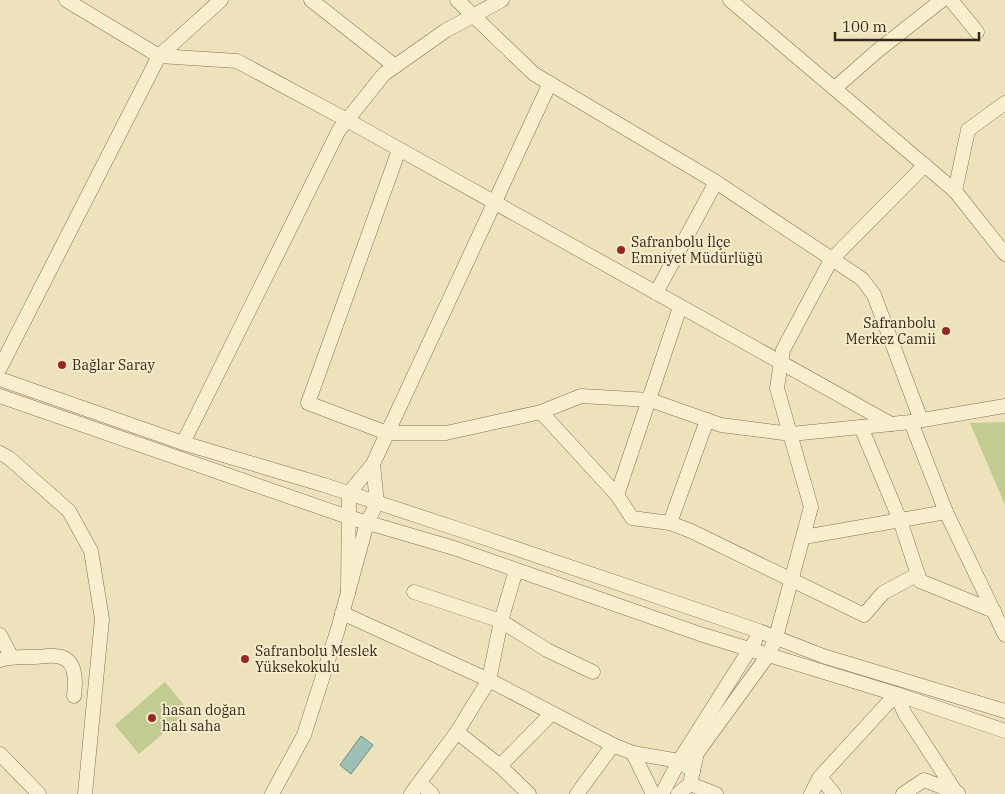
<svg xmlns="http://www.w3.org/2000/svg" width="1005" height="794" viewBox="0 0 1005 794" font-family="'IBM Plex Serif',serif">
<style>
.green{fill:#c2cc90}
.water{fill:#a0bfb7;stroke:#688c85}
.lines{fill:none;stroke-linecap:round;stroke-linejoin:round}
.minor-casing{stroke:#867155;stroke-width:15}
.minor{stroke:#f9efcf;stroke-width:14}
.poi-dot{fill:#962824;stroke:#f6ebcb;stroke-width:2}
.labels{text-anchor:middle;stroke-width:4;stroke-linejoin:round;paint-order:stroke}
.poi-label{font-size:14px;fill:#34281a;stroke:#f6ebcb;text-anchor:start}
</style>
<rect width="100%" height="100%" fill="#eee2bc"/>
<g class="green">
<polygon points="1005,422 1005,505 970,423"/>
<polygon points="165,682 189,711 139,754 115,725"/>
</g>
<polygon class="water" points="361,736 373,745 351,774 340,765"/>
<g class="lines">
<defs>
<g id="minor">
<polyline points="66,0 159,56 237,61 347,120 891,424"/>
<polyline points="311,0 395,66"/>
<polyline points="457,0 534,74 716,182 862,279 874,295 921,420"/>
<polyline points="730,0 955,191 1005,254"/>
<polyline points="951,0 977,32"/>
<polyline points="835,88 876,52 942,0"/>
<polyline points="399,150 308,403 387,433 446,433 541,412 581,396 650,400 721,425 791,434 911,422 1005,406"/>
<polyline points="955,191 968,130 1005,103"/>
<polyline points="656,293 716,182"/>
<polyline points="0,368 159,56 221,0"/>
<polyline points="0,379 183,443 324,485 470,533 759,631 823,656 1005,711"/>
<polyline points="0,396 348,517 454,548 700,634 896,694 1005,731"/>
<polyline points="541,412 617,495 632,518 670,523 691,531 864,615 883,593 918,574"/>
<polyline points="911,422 946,512 1005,635"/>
<polyline points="861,427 900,520 920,581 994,611"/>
<polyline points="183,443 339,130 384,74 445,31 502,0"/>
<polyline points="0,453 9,458 69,511 91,551 102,619 85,794"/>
<polyline points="617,495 680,307"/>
<polyline points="670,523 707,420"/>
<polyline points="804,537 946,512"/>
<polyline points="414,592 501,621 547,650 593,672"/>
<polyline points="348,594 349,493 373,464 550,83"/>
<polyline points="342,613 489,680 613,745 633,753 679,761 693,771"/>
<polyline points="0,635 11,656"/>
<path d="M0 660C13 656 22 657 35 657 42 657 48 655 55 656 77 657 76 680 74 696"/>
<polyline points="457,732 500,766"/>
<polyline points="633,753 653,794"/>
<polyline points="0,754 39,794"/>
<polyline points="820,777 834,794"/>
<polyline points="420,783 432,794"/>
<polyline points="690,784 716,794"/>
<polyline points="272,794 304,735 338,629 367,523 377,503 373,464"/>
<polyline points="411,794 457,732 489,680 501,621 516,570"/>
<polyline points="529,794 500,766 551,714"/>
<polyline points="577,794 613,745"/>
<polyline points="662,794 679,761 755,641"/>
<polyline points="678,794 690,784 697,753 769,654 776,637 811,507 777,388 783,350 831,260 925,165"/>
<polyline points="811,794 820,777 896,694 905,714 957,794"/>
<polyline points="903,794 924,780 958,793"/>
</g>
</defs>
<use href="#minor" class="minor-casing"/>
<use href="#minor" class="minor"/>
</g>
<g class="poi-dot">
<circle cx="621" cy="250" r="5"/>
<circle cx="946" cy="331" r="5"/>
<circle cx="62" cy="365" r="5"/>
<circle cx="245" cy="659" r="5"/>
<circle cx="152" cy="718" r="5"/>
</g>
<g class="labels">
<g class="poi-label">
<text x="631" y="247">Safranbolu İlçe<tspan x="631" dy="16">Emniyet Müdürlüğü</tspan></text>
<text x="936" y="328" text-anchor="end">Safranbolu<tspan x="936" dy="16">Merkez Camii</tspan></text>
<text x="72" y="370">Bağlar Saray</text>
<text x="255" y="656">Safranbolu Meslek<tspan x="255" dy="16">Yüksekokulu</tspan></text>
<text x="162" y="715">hasan doğan<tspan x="162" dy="16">halı saha</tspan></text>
</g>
</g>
<path d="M835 32v8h144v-8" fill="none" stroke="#34281a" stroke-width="2.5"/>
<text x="842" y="32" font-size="15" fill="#34281a" stroke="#f6ebcb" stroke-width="4" paint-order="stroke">100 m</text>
</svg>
